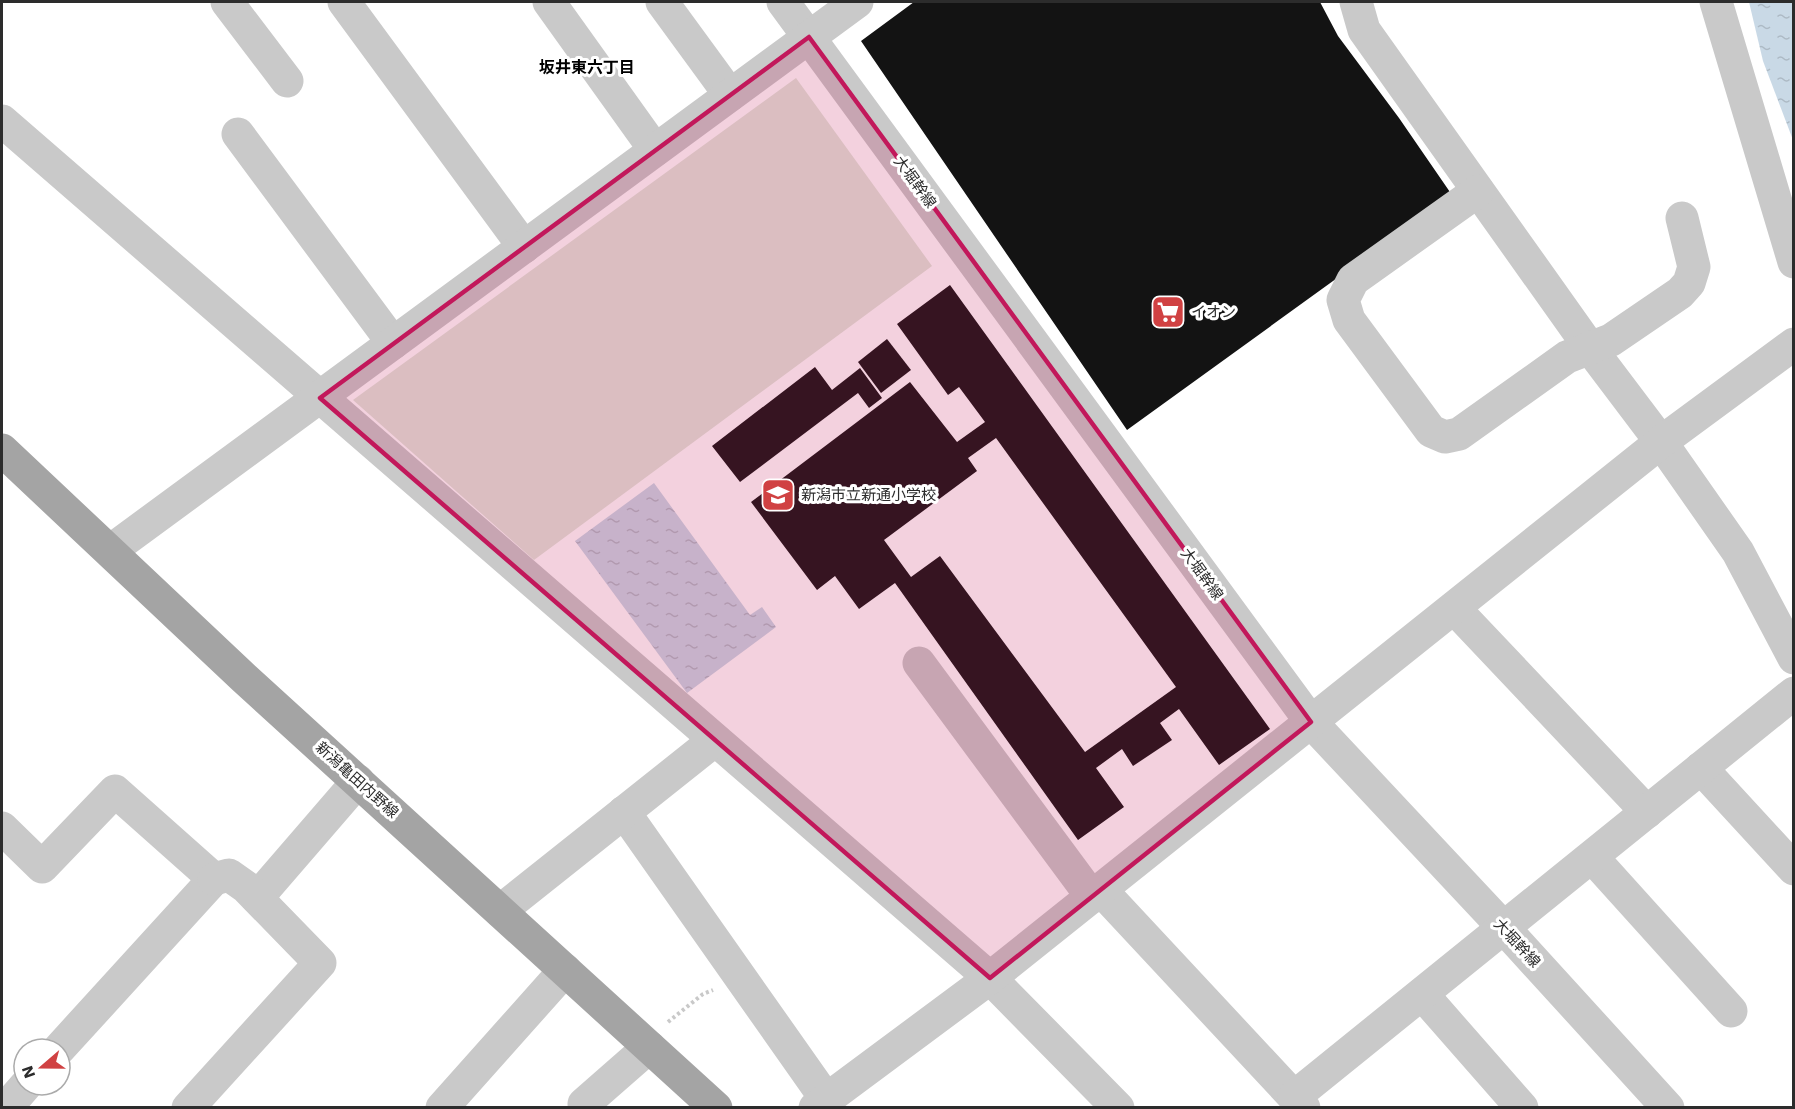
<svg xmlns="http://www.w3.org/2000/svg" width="1795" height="1109" viewBox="0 0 1795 1109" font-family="'Work Sans','Noto Sans JP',sans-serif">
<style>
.grass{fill:#e1e8db}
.water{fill:url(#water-ripples)}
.building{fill:#131313;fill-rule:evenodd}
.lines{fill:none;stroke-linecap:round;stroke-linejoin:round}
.path{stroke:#c9c9c9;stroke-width:4;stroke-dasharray:3 3;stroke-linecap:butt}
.minor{stroke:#c9c9c9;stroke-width:33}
.major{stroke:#a4a4a4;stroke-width:33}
.marked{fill:#c2185b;fill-opacity:0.2;stroke:#c2185b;stroke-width:4.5;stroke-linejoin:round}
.labels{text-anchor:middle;stroke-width:6;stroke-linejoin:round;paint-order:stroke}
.street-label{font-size:15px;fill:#2c2c2c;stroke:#fff}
.poi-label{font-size:15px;fill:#2c2c2c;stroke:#fff;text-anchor:start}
.neighbourhood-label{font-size:16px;font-weight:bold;fill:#000;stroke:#fff}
</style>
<defs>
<pattern id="water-ripples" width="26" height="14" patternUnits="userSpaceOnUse" patternTransform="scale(1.5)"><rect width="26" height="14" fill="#c9d9e6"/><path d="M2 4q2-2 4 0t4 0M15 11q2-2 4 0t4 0" fill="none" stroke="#adbac5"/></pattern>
</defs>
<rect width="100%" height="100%" fill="#fff"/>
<polygon class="grass" points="796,78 932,266 534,560 353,400"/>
<g class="water">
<polygon points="1749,2 1793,2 1793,140 1763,61"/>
<polygon points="654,483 750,615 762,607 776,627 687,693 575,541"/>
</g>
<g class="building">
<polygon points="914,2 1320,2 1338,36 1399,118 1452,195 1127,430 861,41"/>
<path d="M950 285 1270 729 1219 765 1179 709 1160 723 1172 740 1133 766 1122 749 1096 768 1124 807 1078 840 895 583 859 609 835 576 817 590 751 502 910 382 957 442 985 422 959 387 948 395 897 324ZM996 438 1176 687 1085 752 940 556 911 577 884 540 977 471 968 458Z"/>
<polygon points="887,339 911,370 881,393 858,362"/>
<polygon points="815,367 832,390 860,368 882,398 869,408 858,393 740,482 712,446"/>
</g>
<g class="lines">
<polyline class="path" points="668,1022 703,994 713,990"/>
<g class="minor">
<polyline points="227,2 287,81"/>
<polyline points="344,2 524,247"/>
<polyline points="549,2 655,150"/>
<polyline points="662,2 730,95"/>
<polyline points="783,2 1311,722 1504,928 1668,1108"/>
<polyline points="1356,2 1364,30 1590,348 1661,442 1738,552 1794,658"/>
<polyline points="1716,2 1794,262"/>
<polyline points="2,121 990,978 1118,1108"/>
<polyline points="238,134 393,343"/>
<polyline points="1478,191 1353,280 1343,300 1349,320 1431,431 1445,437 1459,434 1567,357 1611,340 1680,293 1689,283 1694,267 1682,218"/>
<polyline points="110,551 857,2"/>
<polyline points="1454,608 1647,812"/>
<polyline points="919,663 1092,897"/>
<polyline points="1701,768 1794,869"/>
<polyline points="624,812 826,1099"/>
<polyline points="2,828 42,867 115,791 214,879 59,1049"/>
<polyline points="1592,857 1731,1011"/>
<polyline points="1101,890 1294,1097"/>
<polyline points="257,898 358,781"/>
<polyline points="500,911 715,740"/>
<polyline points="1422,994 1522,1108"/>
<polyline points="6,1108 26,1085"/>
<polyline points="188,1108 320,963 246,887 229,875 214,879"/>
<polyline points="442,1108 565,970"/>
<polyline points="586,1108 584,1104 649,1047"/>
<polyline points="815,1108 990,978 1661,442 1794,344"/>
<polyline points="1304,1108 1294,1097 1794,693"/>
</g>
<polyline class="major" points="2,450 244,678 716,1108"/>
</g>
<path class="marked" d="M809 37 1311 722 990 978 320 398Z"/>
<defs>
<symbol id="supermarket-square" viewBox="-11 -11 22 22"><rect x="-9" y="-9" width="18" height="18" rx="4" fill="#d04142" stroke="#fff"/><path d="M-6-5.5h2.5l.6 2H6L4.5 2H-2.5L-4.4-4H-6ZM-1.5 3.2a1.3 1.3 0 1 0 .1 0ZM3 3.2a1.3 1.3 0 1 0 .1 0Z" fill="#fff"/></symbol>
<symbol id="school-square" viewBox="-11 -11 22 22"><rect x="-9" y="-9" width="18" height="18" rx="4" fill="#d04142" stroke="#fff"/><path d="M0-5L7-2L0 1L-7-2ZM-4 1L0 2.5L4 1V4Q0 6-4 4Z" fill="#fff"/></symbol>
</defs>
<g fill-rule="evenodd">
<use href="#supermarket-square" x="1149" y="293" width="38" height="38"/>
<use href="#school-square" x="759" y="476" width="38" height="38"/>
</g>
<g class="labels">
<g class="street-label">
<text transform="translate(915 182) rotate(54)" y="5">大堀幹線</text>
<text transform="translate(1202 574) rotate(54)" y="5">大堀幹線</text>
<text transform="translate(357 780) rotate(42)" y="5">新潟亀田内野線</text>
<text transform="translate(1517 943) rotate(47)" y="5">大堀幹線</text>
</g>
<g class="poi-label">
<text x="1191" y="317">イオン</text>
<text x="801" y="500">新潟市立新通小学校</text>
</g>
<g class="neighbourhood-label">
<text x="587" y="73">坂井東六丁目</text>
</g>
</g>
<rect width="1795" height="1109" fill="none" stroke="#2c2c2c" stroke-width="6"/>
<g transform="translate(42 1067) rotate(250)"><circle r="28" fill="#ffffff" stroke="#ababab" stroke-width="1.5"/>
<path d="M0-4.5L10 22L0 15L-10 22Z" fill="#d04142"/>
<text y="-9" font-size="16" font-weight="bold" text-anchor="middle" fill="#2c2c2c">N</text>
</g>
</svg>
